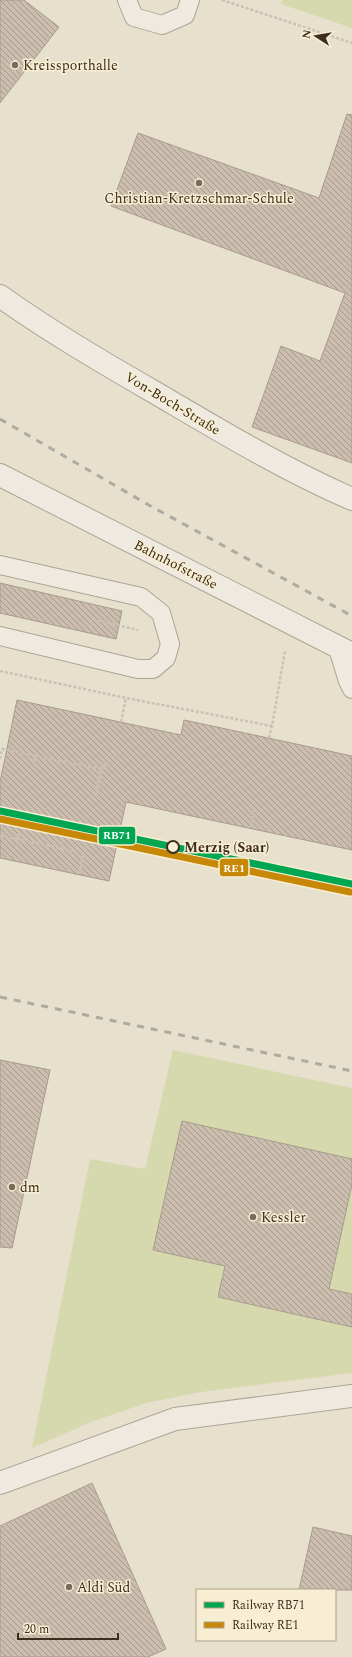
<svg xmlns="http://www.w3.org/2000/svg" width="352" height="1657" viewBox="0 0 352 1657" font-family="Spectral,serif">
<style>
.green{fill:#d6d8ae}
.building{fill:url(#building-back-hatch);stroke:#a89b8c}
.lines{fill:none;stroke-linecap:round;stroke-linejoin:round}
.service-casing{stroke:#aca597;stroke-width:20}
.minor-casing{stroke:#aca597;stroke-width:24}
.tertiary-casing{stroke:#aca597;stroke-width:24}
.path{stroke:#c8c1b6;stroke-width:2.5;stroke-dasharray:3 2;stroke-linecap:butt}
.service{stroke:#efeae0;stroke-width:18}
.minor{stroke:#efeae0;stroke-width:22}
.tertiary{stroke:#efeae0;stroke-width:22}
.rail{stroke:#aeaaa0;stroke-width:3;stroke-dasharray:7 7;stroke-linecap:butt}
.rail-1-casing{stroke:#f8eed3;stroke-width:10}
.rail-2-casing{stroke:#f8eed3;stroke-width:10}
.rail-1{stroke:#00a651;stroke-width:7}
.rail-2{stroke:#c88807;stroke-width:7}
.poi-dot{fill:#786c5b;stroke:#f8eed3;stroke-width:1.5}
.stop-dot{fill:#f8eed3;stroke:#3c2d1d;stroke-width:2}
.labels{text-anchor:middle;stroke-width:3;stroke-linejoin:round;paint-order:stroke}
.poi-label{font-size:14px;fill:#3c2d1d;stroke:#f8eed3;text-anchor:start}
.street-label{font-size:14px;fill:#3c2d1d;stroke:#f8eed3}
.stop-label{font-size:14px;font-weight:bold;fill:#3c2d1d;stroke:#f8eed3;text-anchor:start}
.line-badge{stroke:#f8eed3;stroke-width:1.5}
.badge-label{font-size:11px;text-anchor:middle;font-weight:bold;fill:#fff}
</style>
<defs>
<pattern id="building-back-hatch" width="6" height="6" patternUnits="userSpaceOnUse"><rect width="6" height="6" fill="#cbbeae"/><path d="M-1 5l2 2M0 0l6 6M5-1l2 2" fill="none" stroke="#a69b8d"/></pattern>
</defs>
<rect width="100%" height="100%" fill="#e7e0cd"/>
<g class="green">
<polygon points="283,0 352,0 352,28 281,4"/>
<polygon points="173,1050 352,1088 352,1373 201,1392 146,1403 91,1422 32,1448 90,1159 145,1169"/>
</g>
<g class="building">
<polygon points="0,0 24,0 59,27 0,103"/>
<polygon points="347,114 352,115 352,463 252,427 281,346 320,361 345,293 111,206 138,133 319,198"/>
<polygon points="0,583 122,611 116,639 0,613"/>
<polygon points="17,700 181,735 184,720 352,756 352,850 126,802 109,881 0,858 0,782"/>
<polygon points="0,1060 50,1070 12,1248 0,1247"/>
<polygon points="182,1121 352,1159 352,1184 329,1289 352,1294 352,1327 218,1297 225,1266 153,1250"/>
<polygon points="92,1483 166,1649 148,1657 0,1657 0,1526"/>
<polygon points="313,1527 352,1536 352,1590 299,1590"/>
</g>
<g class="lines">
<defs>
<g id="service">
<polyline points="127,0 134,17 162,25 185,15 190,0"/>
<polyline points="0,565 141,597 161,613 170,644 166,658 153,669 138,669 0,636"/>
<polyline points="337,645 348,681 352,689"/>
</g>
<g id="minor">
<path d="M0 296C49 331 102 362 154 392 219 430 283 469 352 499"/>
<polyline points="0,1483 175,1419 352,1396"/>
</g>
<polyline id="tertiary" points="0,475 352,654"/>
</defs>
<use href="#service" class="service-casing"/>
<use href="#minor" class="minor-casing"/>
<use href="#tertiary" class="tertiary-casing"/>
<g class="path">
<polyline points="222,0 352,43"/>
<polyline points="90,628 92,619 138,630"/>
<polyline points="0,671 126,698 272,726 285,651"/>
<polyline points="121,722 126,698"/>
<polyline points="269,738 272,726"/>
<polyline points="0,759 2,749 35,756"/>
<polyline points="34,762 35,756 101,769 96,795"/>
<polyline points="101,769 113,757 116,741"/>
<polyline points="251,827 255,808"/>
<polyline points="19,833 18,839 74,851"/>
<polyline points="0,836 18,839"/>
<polyline points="80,873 83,853"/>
</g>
<use href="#service" class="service"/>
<use href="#minor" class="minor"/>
<use href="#tertiary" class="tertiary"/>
<g class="rail">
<polyline points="0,419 147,504 352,616"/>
<polyline points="0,997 352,1071"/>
</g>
<defs>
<polyline id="rail-1" points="0,811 352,884"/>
<polyline id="rail-2" points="0,819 350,892"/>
</defs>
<use href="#rail-1" class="rail-1-casing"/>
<use href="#rail-2" class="rail-2-casing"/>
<use href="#rail-1" class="rail-1"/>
<use href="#rail-2" class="rail-2"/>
</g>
<g class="poi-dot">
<circle cx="15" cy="65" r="4"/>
<circle cx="199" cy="183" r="4"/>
<circle cx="12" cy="1187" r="4"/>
<circle cx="253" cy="1217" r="4"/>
<circle cx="69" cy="1587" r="4"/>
</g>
<circle class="stop-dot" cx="173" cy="847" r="6"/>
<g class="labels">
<g class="poi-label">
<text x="23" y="70">Kreissporthalle</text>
<text x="199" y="203" text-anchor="middle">Christian-Kretzschmar-Schule</text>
<text x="20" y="1192">dm</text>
<text x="261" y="1222">Kessler</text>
<text x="77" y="1592">Aldi Süd</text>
</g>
<g class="street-label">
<text transform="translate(173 403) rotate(31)" y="5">Von-Boch-Straße</text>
<text transform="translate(176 564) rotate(27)" y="5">Bahnhofstraße</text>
</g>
<g class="stop-label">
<text x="184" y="852">Merzig (Saar)</text>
</g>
</g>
<g class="line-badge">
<rect x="98" y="826" width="38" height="19" rx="4" fill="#00a651"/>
<rect x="219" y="858" width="30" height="19" rx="4" fill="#c88807"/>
</g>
<g class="badge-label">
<text x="117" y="839">RB71</text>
<text x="234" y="872">RE1</text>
</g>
<rect x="196" y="1589" width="140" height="52" fill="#f8eed3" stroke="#ada18a"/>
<rect x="204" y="1602" width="20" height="6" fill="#00a651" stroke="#ada18a"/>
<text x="232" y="1609" font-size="12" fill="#3c2d1d">Railway RB71</text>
<rect x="204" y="1622" width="20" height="6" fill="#c88807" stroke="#ada18a"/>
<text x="232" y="1629" font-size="12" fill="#3c2d1d">Railway RE1</text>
<g transform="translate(316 36) rotate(282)" stroke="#f8eed3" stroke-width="3" paint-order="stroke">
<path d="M0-3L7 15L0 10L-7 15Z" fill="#3c2d1d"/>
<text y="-6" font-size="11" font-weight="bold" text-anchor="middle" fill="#3c2d1d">N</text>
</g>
<path d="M18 1633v6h100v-6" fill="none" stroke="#3c2d1d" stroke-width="2"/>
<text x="24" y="1633" font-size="12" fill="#3c2d1d" stroke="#f8eed3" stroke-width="3" paint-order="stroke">20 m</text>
</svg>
